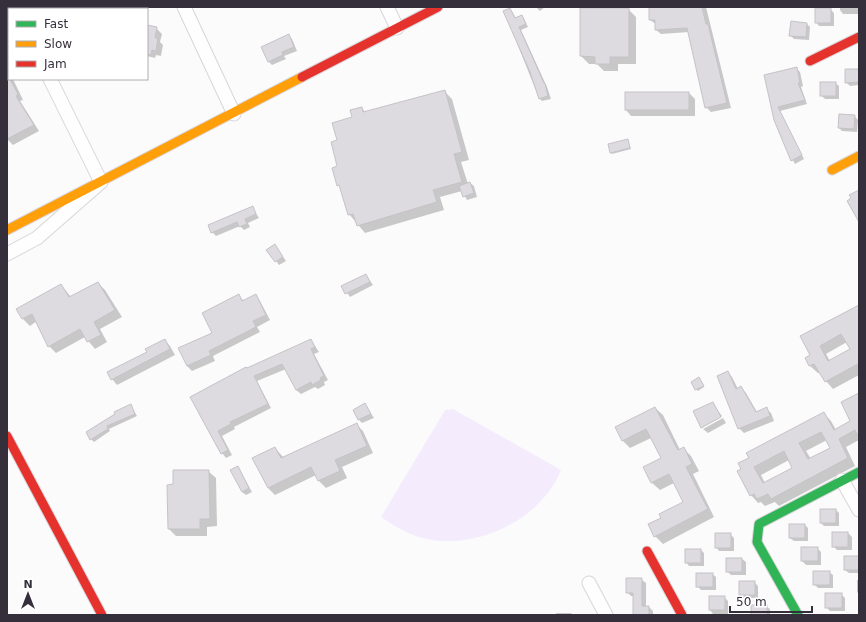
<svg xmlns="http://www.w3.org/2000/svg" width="866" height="622" viewBox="0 0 866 622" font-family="'DejaVu Sans',sans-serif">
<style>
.green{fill:#f4ecfd}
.shadow{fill:#0003;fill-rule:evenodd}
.building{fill:#dddbe0;stroke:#c6c2c8;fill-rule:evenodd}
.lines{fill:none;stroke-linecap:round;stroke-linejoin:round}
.street-casing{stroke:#d9d5db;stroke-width:15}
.fast-casing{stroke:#d9d5db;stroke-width:11}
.slow-casing{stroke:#d9d5db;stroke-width:11}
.jam-casing{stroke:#d9d5db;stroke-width:11}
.street{stroke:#fefefe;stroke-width:13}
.fast{stroke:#30b455;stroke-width:9}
.slow{stroke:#ff9f0a;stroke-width:9}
.jam{stroke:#e5322d;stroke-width:9}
</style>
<rect width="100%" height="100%" fill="#fbfbfb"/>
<path class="green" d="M453 409 561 470C542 518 481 548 431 540 412 537 396 527 381 517L445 410Z"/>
<g class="shadow">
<polygon points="536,7 545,7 540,11"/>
<polygon points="650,7 706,7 731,108 711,112 706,107 689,32 661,34 656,30 656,24 650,20"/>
<polygon points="840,7 858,7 858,14 843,14 840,10"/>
<polygon points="510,9 516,18 521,16 524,19 528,27 521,30 547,87 551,99 542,101 539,98 504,11"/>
<polygon points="628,9 636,17 636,64 618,64 618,71 604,71 597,64 589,64 581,56"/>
<polygon points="830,9 834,13 834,26 819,26 816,22"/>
<polygon points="807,24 810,27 809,40 794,39 790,35"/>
<polygon points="147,26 156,28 162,34 160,42 163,45 161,56 156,55 155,58 147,56"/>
<polygon points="288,35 292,39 297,51 284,56 286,59 272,65 268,61"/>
<polygon points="796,68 800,72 803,86 801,87 807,104 780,111 804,159 795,164 783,142 785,141 765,75"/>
<polygon points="859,70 859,85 850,86 846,82"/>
<polygon points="7,72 9,79 13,79 23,100 20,101 39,131 13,145 7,139"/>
<polygon points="835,83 839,86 839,99 825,99 821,95"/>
<polygon points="444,91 452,99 469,160 461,162 468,184 470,183 474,186 477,197 467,200 462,191 440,197 444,210 365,233 349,214 342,189 338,185 338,141 362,108 366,113"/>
<polygon points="626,93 689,93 695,99 695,116 631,116 626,110"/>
<polygon points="854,116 858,120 857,132 842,131 839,128"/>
<polygon points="627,140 631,149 612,154 611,153"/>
<polygon points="252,207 259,218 248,223 250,227 244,230 240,226 216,236 212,232"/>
<polygon points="275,245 286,261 279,265 268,250"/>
<polygon points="366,275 373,285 350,297 343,287"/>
<polygon points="98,283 105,290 122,317 100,329 107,342 95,349 85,337 56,353 49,346 37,321 30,326 23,319 61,285 71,297"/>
<polygon points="238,295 244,301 255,296 260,301 270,320 257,327 260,332 213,356 215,361 192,371 187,366 180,349 213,333"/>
<path d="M859 306V375L833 389 826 381 820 372 818 373 810 366 806 358 811 355 802 336ZM847 342 851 350 830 361 826 354Z"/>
<polygon points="164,340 170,346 175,355 117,385 112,379"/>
<polygon points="311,340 319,352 314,354 328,380 324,382 325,385 318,389 315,387 301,394 296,390 286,369 257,381 271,408 234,427 235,429 222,436 232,455 226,458 222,453 191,397"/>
<polygon points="728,372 732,377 738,389 741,388 746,393 757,412 766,409 771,413 774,421 744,433 739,428"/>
<polygon points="700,380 704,387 698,391 696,389"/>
<path d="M859 394V440L846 447 855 466 779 506 775 502 765 506 761 502 758 503 751 495 742 469 750 458 823 413 831 421 836 430 852 422ZM827 440 831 449 811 459 806 451ZM789 460 794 468 765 483 761 475Z"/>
<polygon points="712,403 722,416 703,426 703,428 694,412"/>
<polygon points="365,404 374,418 362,423 359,420"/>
<polygon points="131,406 137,416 109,429 110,431 94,442 91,439"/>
<polygon points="655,408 663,415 680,450 684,449 691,456 699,471 693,474 714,517 663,544 655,536 663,519 684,502 674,483 660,490 652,483 644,468 662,459 651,438 630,448 623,441"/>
<polygon points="723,418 726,423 708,433 703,429"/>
<polygon points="356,424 363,431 373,453 342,467 347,478 326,488 319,481 316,475 275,495 268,488 254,459 275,448 284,458"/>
<polygon points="238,467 252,492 246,495 242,492"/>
<polygon points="208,471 216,478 217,526 207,527 207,536 176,536 169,529 174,485"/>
<polygon points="836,510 839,513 839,526 824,526 821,523"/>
<polygon points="805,525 808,528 808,541 794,541 790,538"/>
<polygon points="833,533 848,533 852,537 852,550 837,550 833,546"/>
<polygon points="730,534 734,538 734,551 719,551 716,547"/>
<polygon points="817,548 821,552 821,565 806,565 802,561"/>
<polygon points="701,550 704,553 704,566 689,566 686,562"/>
<polygon points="859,557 859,573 849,573 845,570"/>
<polygon points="742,559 746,562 746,575 731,575 727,571"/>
<polygon points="829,572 833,575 833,588 818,588 814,584"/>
<polygon points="712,574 716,577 716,590 701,590 697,586"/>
<polygon points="627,580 642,580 646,583 646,607 649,607 653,611 653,615 634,615 634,596 631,596 627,592"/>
<polygon points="857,580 859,580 859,594 857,592"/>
<polygon points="754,582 758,586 758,598 743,598 740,595"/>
<polygon points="841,594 845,598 845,611 830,611 826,607"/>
<polygon points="724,597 728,601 728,614 713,614 710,610"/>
<polygon points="766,606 770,609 770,615 752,615"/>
<polygon points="556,613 571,613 573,615 556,615"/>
</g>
<g class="building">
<polygon points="649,7 702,7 706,24 708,24 727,103 705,108 687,28 655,30 655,20 649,20"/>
<polygon points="510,8 515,18 522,15 526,24 519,27 544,83 545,83 548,96 539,99 530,72 503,11"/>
<polygon points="580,8 629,8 629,57 610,57 610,64 595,64 595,57 580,56"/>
<rect x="815" y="8" width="16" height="15"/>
<polygon points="791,21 807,23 806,37 789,36"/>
<polygon points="147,25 157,27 155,38 158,38 156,51 152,50 151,55 147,54"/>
<polygon points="289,34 294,47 282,52 283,55 268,62 261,47"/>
<polygon points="797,67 800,83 798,83 805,100 778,107 802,155 791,161 774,120 764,75"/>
<polygon points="845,69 859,69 859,82 845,83"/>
<polygon points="7,74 18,94 16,96 34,125 7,139"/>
<rect x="820" y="82" width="16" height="14"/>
<polygon points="445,90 462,152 454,154 462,182 433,190 437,202 357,226 353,214 348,215 339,185 337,186 332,168 337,166 331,142 337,140 332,123 352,117 350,110 362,107 363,112"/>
<rect x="625" y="92" width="64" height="18"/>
<polygon points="839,114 855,115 854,129 838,128"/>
<polygon points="628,139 630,148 610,153 608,144"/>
<polygon points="470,182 474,193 463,197 459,186"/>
<polygon points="859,190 859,222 847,201 851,198 849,195"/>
<polygon points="253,206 256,214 245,219 247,224 239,227 237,222 211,233 208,225"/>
<polygon points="275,244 283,257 275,262 266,250"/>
<polygon points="366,274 370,282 345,294 341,286"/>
<polygon points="98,282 115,310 94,322 101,335 87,342 80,329 48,347 32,314 22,319 16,309 61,284 69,297"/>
<polygon points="239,294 242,301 256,294 266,315 253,321 256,327 209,351 211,355 187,366 178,348 212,333 202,313"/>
<path d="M859 305V366L858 364 825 382 814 364 809 366 805 358 810 355 800 336ZM841 334 850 349 828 361 820 346Z"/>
<polygon points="165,339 170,349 111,380 107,372 147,352 145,349"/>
<polygon points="311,339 315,347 311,349 324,376 320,378 321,380 312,385 311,382 296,390 282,364 254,376 268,404 230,422 231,424 218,431 228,450 221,454 190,397 246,367 247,368"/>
<polygon points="728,371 736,389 741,386 756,412 767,407 770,416 738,429 717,376"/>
<polygon points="699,377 704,386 695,390 691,382"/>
<path d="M859 393V438L855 430 839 439 848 458 771 499 768 494 757 499 754 494 750 496 737 471 741 469 738 463 749 458 746 453 824 412 834 430 850 421 841 402ZM821 432 830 448 808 459 799 443ZM784 451 792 468 763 483 754 467Z"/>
<polygon points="713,402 721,417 701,428 693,411"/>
<polygon points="365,403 371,414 358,420 353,410"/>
<polygon points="131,404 135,414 107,426 108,429 90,440 86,432 115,414 114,412"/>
<polygon points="655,407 678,450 684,447 692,464 686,467 708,509 654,537 648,524 661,518 659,514 683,502 669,474 651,483 643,467 661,458 646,429 622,441 615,427"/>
<polygon points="357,423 367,446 335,460 340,471 318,481 311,467 268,488 252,458 275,447 281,458"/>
<polygon points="238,466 249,488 242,492 230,470"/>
<polygon points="173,470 209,470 210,519 200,519 200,529 168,529 167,485 173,484"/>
<rect x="820" y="509" width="16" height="14"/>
<rect x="789" y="524" width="16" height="14"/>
<rect x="832" y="532" width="16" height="15"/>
<rect x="715" y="533" width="16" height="15"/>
<rect x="801" y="547" width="17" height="14"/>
<rect x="685" y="549" width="16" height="14"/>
<rect x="844" y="556" width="15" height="14"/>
<rect x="726" y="558" width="16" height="14"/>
<rect x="813" y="571" width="17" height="14"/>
<rect x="696" y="573" width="17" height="14"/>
<polygon points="626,578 642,578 642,606 649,606 649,615 633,615 633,593 626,593"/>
<rect x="739" y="581" width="16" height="14"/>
<rect x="825" y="593" width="17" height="15"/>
<rect x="709" y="596" width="16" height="14"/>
<rect x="751" y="605" width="16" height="10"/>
</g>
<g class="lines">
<defs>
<g id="street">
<polyline points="14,7 15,9"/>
<polyline points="184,7 234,114"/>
<polyline points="387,7 397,28"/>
<polyline points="7,254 37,238 101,182 50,79"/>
<polyline points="842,480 859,510"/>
<polyline points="589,583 606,615"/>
</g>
<polyline id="fast" points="798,615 757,542 759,524 859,472"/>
<g id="slow">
<polyline points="832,170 859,156"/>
<polyline points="7,230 302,77"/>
</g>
<g id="jam">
<polyline points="810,61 859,37"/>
<polyline points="302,77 438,7"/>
<polyline points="7,436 102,615"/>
<polyline points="647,551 682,615"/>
</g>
</defs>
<use href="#street" class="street-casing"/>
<use href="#fast" class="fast-casing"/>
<use href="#slow" class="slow-casing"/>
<use href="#jam" class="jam-casing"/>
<use href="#street" class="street"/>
<use href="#fast" class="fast"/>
<use href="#slow" class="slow"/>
<use href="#jam" class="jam"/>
</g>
<rect width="866" height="622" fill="none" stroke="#352f3b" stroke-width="16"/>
<rect x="8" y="8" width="140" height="72" fill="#ffffff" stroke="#aeacb1"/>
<rect x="16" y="21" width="20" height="6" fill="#30b455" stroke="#aeacb1"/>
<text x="44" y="28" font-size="12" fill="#352f3b">Fast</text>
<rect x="16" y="41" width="20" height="6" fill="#ff9f0a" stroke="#aeacb1"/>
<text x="44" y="48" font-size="12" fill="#352f3b">Slow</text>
<rect x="16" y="61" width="20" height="6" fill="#e5322d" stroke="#aeacb1"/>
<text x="44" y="68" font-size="12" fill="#352f3b">Jam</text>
<g transform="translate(28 594)" stroke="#ffffff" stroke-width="3" paint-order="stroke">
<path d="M0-3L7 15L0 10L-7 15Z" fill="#352f3b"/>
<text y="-6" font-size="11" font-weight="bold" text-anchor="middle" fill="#352f3b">N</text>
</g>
<path d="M730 606v6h82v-6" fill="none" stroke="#352f3b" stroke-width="2"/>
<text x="736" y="606" font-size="12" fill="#352f3b" stroke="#ffffff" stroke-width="3" paint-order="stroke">50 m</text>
</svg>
